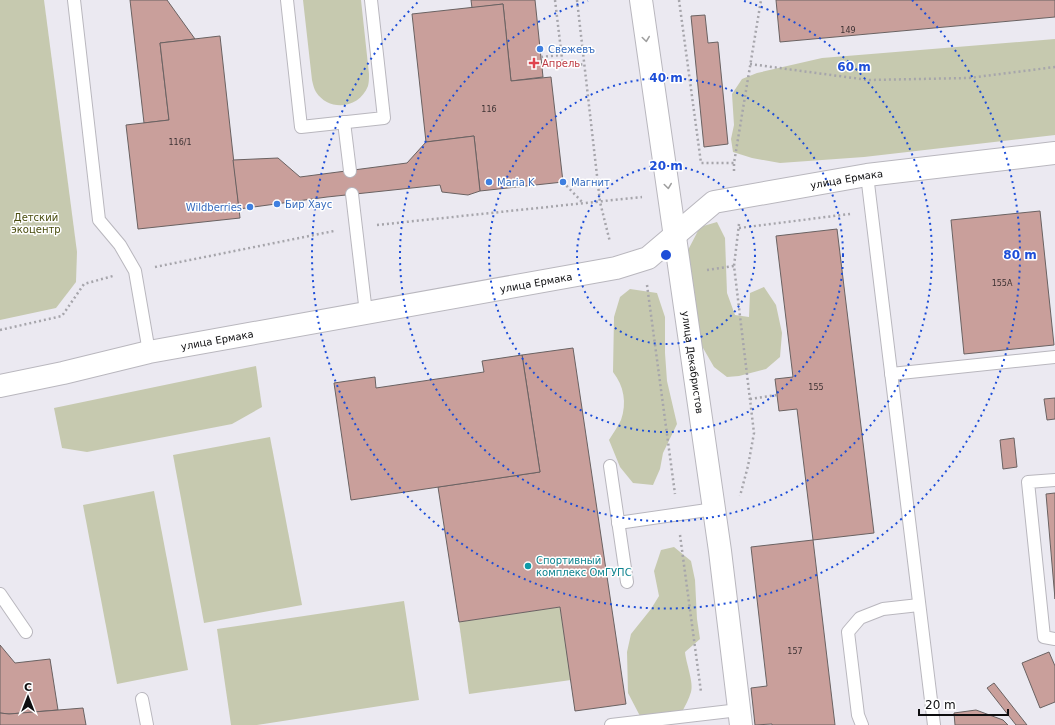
<svg xmlns="http://www.w3.org/2000/svg" width="1055" height="725" viewBox="0 0 1055 725" font-family="'DejaVu Sans',sans-serif">
<style>
.green{fill:#c6c9af}
.building{fill:#c99f9b;stroke:#6a6262}
.lines{fill:none;stroke-linecap:round;stroke-linejoin:round}
.service-casing{stroke:#b9b7be;stroke-width:14}
.minor-casing{stroke:#b9b7be;stroke-width:24}
.path{stroke:#a6a5ab;stroke-width:2.5;stroke-dasharray:2 3;stroke-linecap:butt}
.service{stroke:#fff;stroke-width:12}
.minor{stroke:#fff;stroke-width:22}
.oneway{stroke:#9f9f9f}
.ring{fill:none;stroke:#1d4ed8;stroke-width:2;stroke-dasharray:2 4}
.shop-dot{fill:#3f7fe0;stroke:#fff;stroke-width:1.5}
.health-dot{fill:#e0444e;stroke:#fff;stroke-width:1.5}
.culture-dot{fill:#0f9aa8;stroke:#fff;stroke-width:1.5}
.labels{text-anchor:middle;stroke-width:3;stroke-linejoin:round;paint-order:stroke}
.number-label{font-size:8px;fill:#3d3233}
.shop-label{font-size:10px;fill:#366cbe;stroke:#fff;text-anchor:start}
.health-label{font-size:10px;fill:#be3a42;stroke:#fff;text-anchor:start}
.street-label{font-size:10px;fill:#0e0e10;stroke:#fff}
.park-label{font-size:10px;fill:#484b0d;stroke:#fff}
.culture-label{font-size:10px;fill:#0d838f;stroke:#fff;text-anchor:start}
.centre{fill:#1d4ed8;stroke:#fff;stroke-width:2}
.ring-label{font-size:12px;text-anchor:middle;font-weight:bold;fill:#1d4ed8;stroke:#fff;stroke-width:3;stroke-linejoin:round;paint-order:stroke}
</style>
<rect width="100%" height="100%" fill="#ebe9f1"/>
<g class="green">
<polygon points="0,0 44,0 77,252 76,282 56,308 0,320"/>
<path d="M303 0H361L369 74C369 78 369 82 368 86 359 109 329 112 316 92 314 89 313 84 312 80Z"/>
<polygon points="1055,39 1055,135 864,157 780,163 752,158 733,152 731,139 734,125 732,94 742,79 757,73 822,58"/>
<polygon points="717,222 725,238 727,293 735,315 749,317 750,293 764,287 776,305 782,333 780,357 766,369 739,376 727,377 714,367 699,341 687,252 700,227"/>
<path d="M630 289 657 293 665 317V353L667 381 677 424 663 453 660 469 653 485 633 483 620 467 609 440C613 433 618 427 621 420 627 403 624 386 613 372L614 317 620 297Z"/>
<polygon points="256,366 262,407 232,424 87,452 62,448 54,408"/>
<polygon points="270,437 302,605 204,623 173,455"/>
<polygon points="154,491 188,670 117,684 83,505"/>
<path d="M674 547 691 561 695 580 697 619 700 639 685 652C686 663 694 683 691 692 689 699 685 706 682 712L640 716 628 693 627 652 631 634 651 609 659 596 654 571 661 550Z"/>
<polygon points="404,601 419,700 257,725 231,725 217,629"/>
<polygon points="560,607 571,680 469,694 459,622"/>
</g>
<g class="building">
<polygon points="130,0 167,0 195,39 160,43 169,120 144,123"/>
<polygon points="471,0 535,0 543,77 511,81 503,4 472,8"/>
<polygon points="776,0 1055,0 1055,17 780,42"/>
<polygon points="503,4 511,81 551,77 563,182 480,191 474,136 426,142 412,14"/>
<polygon points="705,15 708,43 718,42 728,144 704,147 691,16"/>
<polygon points="220,36 240,218 138,229 126,125 169,120 160,43"/>
<polygon points="474,136 480,191 468,195 442,192 440,185 327,197 239,209 233,160 278,158 300,177 407,163 426,142"/>
<polygon points="1040,211 1054,345 964,354 951,220"/>
<polygon points="837,229 874,533 813,540 797,409 779,411 775,379 793,377 776,236"/>
<polygon points="573,348 626,704 575,711 560,607 459,622 438,487 540,472 522,355"/>
<polygon points="522,355 540,472 351,500 334,383 375,377 376,388 484,372 482,361"/>
<polygon points="1055,398 1055,419 1047,420 1044,399"/>
<polygon points="1014,438 1017,467 1003,469 1000,440"/>
<polygon points="1055,493 1055,599 1046,494"/>
<polygon points="813,540 835,725 772,725 772,724 755,725 751,688 767,686 751,547"/>
<polygon points="0,645 15,663 50,659 58,710 9,714 0,713"/>
<polygon points="1049,652 1055,666 1055,702 1040,708 1022,663"/>
<polygon points="994,683 1027,725 1016,725 987,688"/>
<polygon points="83,708 86,725 0,725 0,713 9,714"/>
<polygon points="976,710 1003,720 1008,725 955,725 954,713"/>
</g>
<g class="lines">
<defs>
<g id="service">
<polyline points="74,0 99,220 120,245 135,271 149,352"/>
<polyline points="287,0 301,127 384,118 371,0"/>
<polyline points="344,122 350,171"/>
<polyline points="867,175 934,725"/>
<polyline points="352,194 366,313"/>
<polyline points="891,374 1055,357"/>
<polyline points="610,466 627,582"/>
<polyline points="1055,480 1028,482 1044,637 1055,639"/>
<polyline points="618,523 714,509"/>
<polyline points="0,594 26,632"/>
<polyline points="142,699 147,725"/>
<polyline points="611,725 739,710"/>
<polyline points="862,725 858,715 848,632 860,618 883,609 919,605"/>
</g>
<g id="minor">
<path id="s1" d="M641 0 720 551 741 725"/>
<path id="s2" d="M0 386 63 373 149 352 616 268 648 258 714 202 867 175 1055 153"/>
</g>
</defs>
<use href="#service" class="service-casing"/>
<use href="#minor" class="minor-casing"/>
<g class="path">
<polyline points="555,0 563,67 585,64"/>
<polyline points="577,0 600,202 610,242"/>
<polyline points="679,0 701,163 734,163"/>
<polyline points="541,57 561,55"/>
<polyline points="750,64 868,80 969,78 1055,67"/>
<polyline points="734,171 734,163 761,0"/>
<polyline points="563,182 583,203"/>
<polyline points="739,224 734,266 754,433 748,466 740,496"/>
<polyline points="377,225 642,197"/>
<polyline points="739,228 850,214"/>
<polyline points="155,267 334,231"/>
<polyline points="707,270 734,266"/>
<polyline points="647,285 675,494"/>
<polyline points="0,330 62,316 84,284 113,276"/>
<polyline points="750,399 777,395"/>
<polyline points="680,535 701,692"/>
</g>
<use href="#service" class="service"/>
<use href="#minor" class="minor"/>
</g>
<defs><path id="oneway-chevron" d="M-2-3.5L2.5 0L-2 3.5" fill="none" stroke-width="1.6" stroke-linecap="round" stroke-linejoin="round"/></defs>
<g class="oneway">
<use href="#oneway-chevron" transform="translate(646 39) rotate(82)"/>
<use href="#oneway-chevron" transform="translate(668 186) rotate(82)"/>
</g>
<g class="ring">
<circle cx="666" cy="255" r="89"/>
<circle cx="666" cy="255" r="177"/>
<path d="M744 1A266 266 0 1 1 588 1"/>
<path d="M912 0A354 354 0 1 1 420 0"/>
</g>
<g class="shop-dot">
<circle cx="540" cy="49" r="4"/>
<circle cx="489" cy="182" r="4"/>
<circle cx="563" cy="182" r="4"/>
<circle cx="277" cy="204" r="4"/>
<circle cx="250" cy="207" r="4"/>
</g>
<path class="health-dot" d="M532 57h4v4h4v4h-4v4h-4v-4h-4v-4h4z"/>
<circle class="culture-dot" cx="528" cy="566" r="4"/>
<g class="labels">
<g class="number-label">
<text x="848" y="33">149</text>
<text x="489" y="112">116</text>
<text x="180" y="145">116/1</text>
<text x="1002" y="286">155А</text>
<text x="816" y="390">155</text>
<text x="795" y="654">157</text>
</g>
<g class="shop-label">
<text x="548" y="53">Свежевъ</text>
<text x="497" y="186">Maria K</text>
<text x="571" y="186">Магнит</text>
<text x="285" y="208">Бир Хаус</text>
<text x="242" y="211" text-anchor="end">Wildberries</text>
</g>
<g class="health-label">
<text x="542" y="67">Апрель</text>
</g>
<g class="street-label">
<text dy="4" stroke="none"><textPath href="#s2" startOffset="882">улица Ермака</textPath></text>
<text dy="4" stroke="none"><textPath href="#s2" startOffset="546">улица Ермака</textPath></text>
<text dy="4" stroke="none"><textPath href="#s2" startOffset="222">улица Ермака</textPath></text>
<text dy="4" stroke="none"><textPath href="#s1" startOffset="366">улица Декабристов</textPath></text>
</g>
<g class="park-label">
<text x="36" y="221">Детский<tspan x="36" dy="12">экоцентр</tspan></text>
</g>
<g class="culture-label">
<text x="536" y="564">Спортивный<tspan x="536" dy="12">комплекс ОмГУПС</tspan></text>
</g>
</g>
<circle cx="666" cy="255" r="6" class="centre"/>
<g class="ring-label">
<text x="854" y="71">60 m</text>
<text x="666" y="82">40 m</text>
<text x="666" y="170">20 m</text>
<text x="1020" y="259">80 m</text>
</g>
<g transform="translate(28 697)" stroke="#ffffff" stroke-width="3" paint-order="stroke">
<path d="M0-3L7 15L0 10L-7 15Z" fill="#0e0e10"/>
<text y="-6" font-size="11" font-weight="bold" text-anchor="middle" fill="#0e0e10">С</text>
</g>
<path d="M919 709v6h89v-6" fill="none" stroke="#0e0e10" stroke-width="2"/>
<text x="925" y="709" font-size="12" fill="#0e0e10" stroke="#ffffff" stroke-width="3" paint-order="stroke">20 m</text>
</svg>
